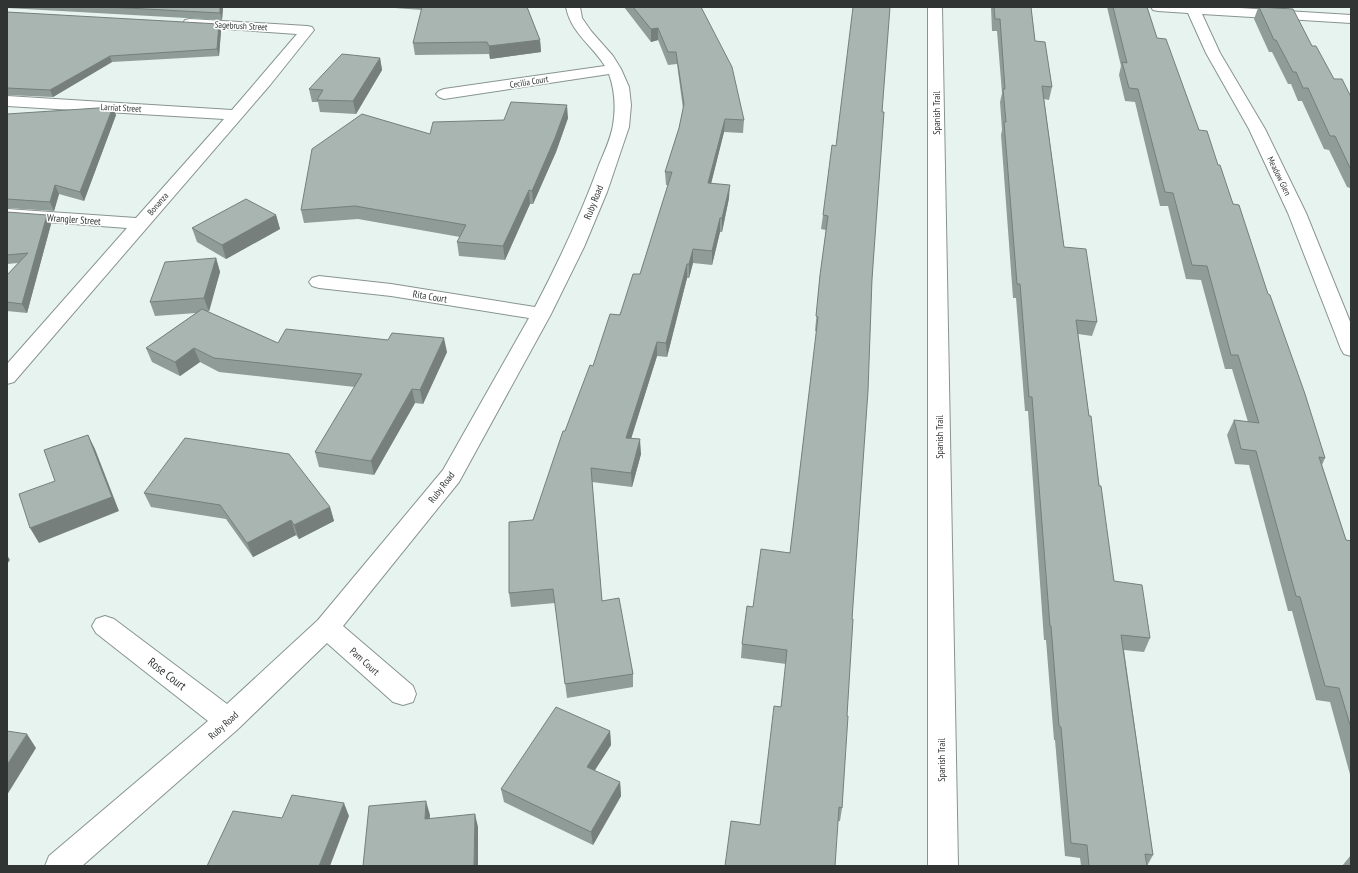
<svg xmlns="http://www.w3.org/2000/svg" width="1358" height="873" viewBox="0 0 1358 873" font-family="'PT Sans Narrow',sans-serif">
<style>
.lines{fill:none;stroke-linecap:round;stroke-linejoin:round}
.minor-casing{stroke:#88948f;stroke-width:2}
.minor{fill:#fff;fill-rule:evenodd}
.wall{fill:#909c97}
.shaded-wall{fill:#767f7b}
.building{fill:#a8b5b0;stroke:#767f7b}
.labels{text-anchor:middle;stroke-width:3;stroke-linejoin:round;paint-order:stroke}
.far-street-label{font-size:9px;fill:#303533;stroke:#fff}
.street-label{font-size:10px;fill:#303533;stroke:#fff}
.near-street-label{font-size:12px;fill:#303533;stroke:#fff}
</style>
<rect width="100%" height="100%" fill="#e6f3ee"/>
<g class="lines">
<defs>
<g id="minor">
<path d="M566 7H580L582 18 591 31 613 56 621 69 629 87 631 105 629 127 607 192 584 247 551 314 459 482 343 626 413 686 416 694 413 702 403 705 393 702 327 643 238 729 82 866H45L49 856 208 721 96 633 92 626 96 619 105 616 114 619 227 704 318 620 443 470 529 318 391 296 319 288 312 286 309 282 312 278 319 276 391 284 535 307C559 261 581 214 599 165 604 153 611 138 613 125 616 107 615 91 609 74L444 99 439 97 436 94 439 91 444 89 605 66C592 45 571 33 566 7Z"/>
<polygon points="928,7 942,7 958,866 928,866"/>
<polygon points="1151,7 1224,7 1351,15 1351,23 1202,14 1220,53 1265,129 1306,213 1351,324 1351,356 1344,354 1341,349 1288,213 1249,129 1206,53 1188,13 1158,11 1153,10"/>
<polygon points="190,19 307,26 312,27 314,30 270,85 14,382 7,384 7,364 127,228 7,219 7,209 136,218 224,119 7,106 7,96 232,110 297,34 185,26 183,23 185,20"/>
</g>
</defs>
<use href="#minor" class="minor-casing"/>
<use href="#minor" class="minor"/>
</g>
<g class="wall">
<polygon points="7,7 223,7 222,20 7,8"/>
<polygon points="381,7 527,7 540,40 541,52 490,59 489,54 415,55 413,43 422,10"/>
<polygon points="624,7 701,7 744,120 743,133 724,132 711,183 729,198 722,232 720,232 712,265 693,263 689,278 687,278 667,357 657,356 631,438 641,454 632,487 592,482 602,601 633,674 633,687 567,698 555,603 511,607 509,593 533,520 565,431 593,366 640,274 668,185 666,185 665,172 679,128 683,109 677,64 668,65 658,40 651,42"/>
<polygon points="991,7 1031,7 1035,41 1052,87 1049,100 1044,99 1064,247 1097,322 1092,336 1078,334 1089,416 1114,581 1150,638 1144,652 1124,650 1153,855 1147,866 1081,866 1080,858 1065,856 1055,740 1054,740 1046,640 1044,640 1028,411 1025,411 1016,298 1013,298 1001,135 1002,130 1000,102 1002,93 997,31 992,31"/>
<polygon points="1107,7 1147,7 1157,38 1199,130 1218,165 1268,294 1325,458 1322,465 1346,540 1351,541 1351,778 1330,702 1316,700 1292,611 1288,611 1249,465 1235,464 1227,435 1234,420 1248,422 1232,369 1225,369 1201,280 1186,279 1168,206 1160,206 1135,102 1125,101 1119,75 1121,66"/>
<polygon points="1249,7 1284,7 1283,8 1312,46 1334,79 1351,97 1351,191 1350,188 1347,187 1329,150 1324,149 1302,101 1298,101 1291,84 1288,84 1272,52 1269,52 1254,19 1258,8"/>
<polygon points="7,12 221,31 219,56 112,62 53,97 7,95"/>
<polygon points="380,58 382,70 356,114 320,112 318,102 312,102 309,89"/>
<polygon points="882,112 852,619 842,808 840,821 760,825 781,707 786,664 741,658 742,644 753,607 790,553 817,331 815,331 819,289 826,230 821,229 823,215 836,146"/>
<polygon points="7,114 116,115 84,201 59,194 54,211 7,208"/>
<polygon points="568,118 556,152 533,204 530,204 505,260 459,256 457,242 460,237 358,219 304,223 301,210 430,134"/>
<polygon points="7,212 51,224 27,313 7,311 7,275 18,263 7,264"/>
<polygon points="276,215 280,229 226,259 197,242 192,228"/>
<polygon points="216,258 220,272 208,312 278,343 447,352 423,404 415,403 374,475 319,467 315,452 355,387 219,372 200,362 180,376 152,362 146,348 196,313 155,316 150,302"/>
<polygon points="144,493 330,507 334,521 299,539 296,535 253,557 226,519 151,507"/>
<polygon points="610,731 611,745 594,771 620,782 621,796 593,845 504,802 501,789"/>
<polygon points="1351,855 1351,866 1342,866"/>
</g>
<g class="shaded-wall">
<polygon points="220,7 223,7 222,20 220,13"/>
<polygon points="219,24 221,31 219,56 217,49"/>
<polygon points="658,28 658,40 651,42 651,29"/>
<polygon points="540,40 541,52 490,59 489,46"/>
<polygon points="110,56 112,62 53,97 50,90"/>
<polygon points="380,58 382,70 356,114 353,101"/>
<polygon points="567,105 568,118 556,152 533,204 532,191"/>
<polygon points="113,107 116,115 84,201 80,192"/>
<polygon points="725,119 724,132 708,196 708,183"/>
<polygon points="55,185 59,194 54,211 50,202"/>
<polygon points="730,185 729,198 722,232 722,218"/>
<polygon points="529,190 530,204 505,260 503,246"/>
<polygon points="47,215 51,224 27,313 22,304"/>
<polygon points="276,215 280,229 226,259 222,245"/>
<polygon points="720,218 720,232 712,265 712,251"/>
<polygon points="693,249 693,263 689,278 689,264"/>
<polygon points="216,258 220,272 209,312 204,298"/>
<polygon points="687,264 687,278 667,357 666,343"/>
<polygon points="444,338 447,352 423,404 420,390"/>
<polygon points="657,342 657,356 627,452 626,438"/>
<polygon points="194,348 200,362 180,376 175,362"/>
<polygon points="412,389 415,403 374,475 371,461"/>
<polygon points="88,435 95,449 119,511 39,543 30,528"/>
<polygon points="640,439 641,454 632,487 631,473"/>
<polygon points="330,507 334,521 299,539 294,525"/>
<polygon points="291,520 296,535 253,557 247,543"/>
<polygon points="7,555 10,560 7,564"/>
<polygon points="610,731 611,745 588,781 587,767"/>
<polygon points="27,734 36,748 7,795 7,765"/>
<polygon points="620,782 621,796 593,845 591,832"/>
<polygon points="426,801 430,815 429,832 425,819"/>
<polygon points="344,803 349,816 330,866 319,866"/>
<polygon points="475,814 478,827 478,866 474,866"/>
</g>
<g class="building">
<polygon points="108,7 220,7 220,13"/>
<polygon points="422,7 527,7 540,40 489,46 487,42 413,43"/>
<polygon points="633,7 701,7 732,67 744,120 725,119 708,183 730,185 722,218 720,218 712,251 693,249 689,264 687,264 666,343 657,342 626,438 640,439 631,473 591,468 602,601 619,598 633,674 565,684 553,589 509,593 509,522 533,520 563,431 565,431 590,365 593,366 610,314 620,315 633,274 640,274 672,172 665,172 679,128 684,104 676,52 668,52 658,28 651,29"/>
<polygon points="853,7 890,7 882,112 884,112 872,279 868,391 852,619 853,619 847,716 848,716 842,808 839,807 835,866 725,866 731,821 760,825 774,706 781,707 787,650 742,644 747,606 753,607 761,549 790,553 818,317 816,316 820,275 828,216 823,215 832,145 836,146"/>
<polygon points="994,7 1031,7 1035,41 1045,42 1052,87 1042,86 1064,247 1086,249 1097,322 1076,320 1089,416 1091,416 1099,486 1101,486 1114,581 1142,585 1150,638 1121,635 1153,855 1145,854 1147,866 1089,866 1087,845 1071,843 1061,727 1059,726 1051,626 1050,626 1032,397 1029,397 1020,284 1017,284 1004,122 1006,122 1003,89 1005,89 1000,19 995,19"/>
<polygon points="1113,7 1147,7 1157,38 1166,39 1199,130 1207,131 1218,165 1220,165 1233,204 1239,205 1268,294 1270,295 1305,394 1325,458 1319,457 1346,540 1351,541 1351,728 1339,688 1325,686 1300,597 1296,596 1256,451 1241,449 1234,420 1259,423 1238,355 1231,355 1207,266 1192,265 1173,193 1165,192 1138,89 1129,88 1122,62 1127,63"/>
<polygon points="1259,7 1293,9 1312,46 1316,46 1334,79 1342,79 1351,97 1351,170 1335,136 1330,136 1308,88 1303,88 1296,72 1293,72 1276,40 1274,40"/>
<polygon points="7,12 219,24 217,49 110,56 50,90 7,88"/>
<polygon points="342,54 380,58 353,101 317,100 323,90 309,89"/>
<polygon points="511,102 567,105 555,138 532,191 529,190 503,246 457,242 466,225 355,206 301,210 312,149 362,114 430,134 433,122 504,120"/>
<polygon points="113,107 80,192 55,185 50,202 7,199 7,114"/>
<polygon points="246,199 276,215 222,245 192,228"/>
<polygon points="7,212 47,215 22,304 7,302 7,275 28,253 7,255"/>
<polygon points="216,258 204,298 150,302 165,262"/>
<polygon points="202,309 278,343 286,329 388,340 392,333 444,338 420,390 412,389 371,461 315,452 362,374 214,358 194,348 175,362 146,348"/>
<polygon points="88,435 112,497 30,528 19,494 55,481 44,450"/>
<polygon points="185,438 289,454 330,507 294,525 291,520 247,543 220,505 144,493"/>
<polygon points="556,707 610,731 587,767 620,782 591,832 501,789"/>
<polygon points="7,731 27,734 7,765"/>
<polygon points="292,795 344,803 319,866 207,866 233,811 282,818"/>
<polygon points="426,801 425,819 475,814 474,866 363,866 369,806"/>
</g>
<g class="labels">
<g class="far-street-label">
<text transform="translate(241 26) rotate(3)" y="3">Sagebrush Street</text>
<text transform="translate(529 82) rotate(-9)" y="3">Cecilia Court</text>
<text transform="translate(121 108) rotate(3)" y="3">Larriat Street</text>
<text transform="translate(1279 176) rotate(64)" y="3">Meadow Glen</text>
<text transform="translate(158 204) rotate(-49)" y="3">Bonanza</text>
</g>
<g class="street-label">
<text transform="translate(936 113) rotate(-90)" y="4">Spanish Trail</text>
<text transform="translate(593 202) rotate(-68)" y="4">Ruby Road</text>
<text transform="translate(74 219) rotate(4)" y="4">Wrangler Street</text>
<text transform="translate(430 296) rotate(9)" y="4">Rita Court</text>
<text transform="translate(939 437) rotate(-90)" y="4">Spanish Trail</text>
<text transform="translate(441 487) rotate(-53)" y="4">Ruby Road</text>
<text transform="translate(365 661) rotate(42)" y="4">Pam Court</text>
<text transform="translate(223 725) rotate(-42)" y="4">Ruby Road</text>
<text transform="translate(941 760) rotate(-90)" y="4">Spanish Trail</text>
</g>
<g class="near-street-label">
<text transform="translate(167 674) rotate(38)" y="4">Rose Court</text>
</g>
</g>
<rect width="1358" height="873" fill="none" stroke="#303533" stroke-width="16"/>
</svg>
